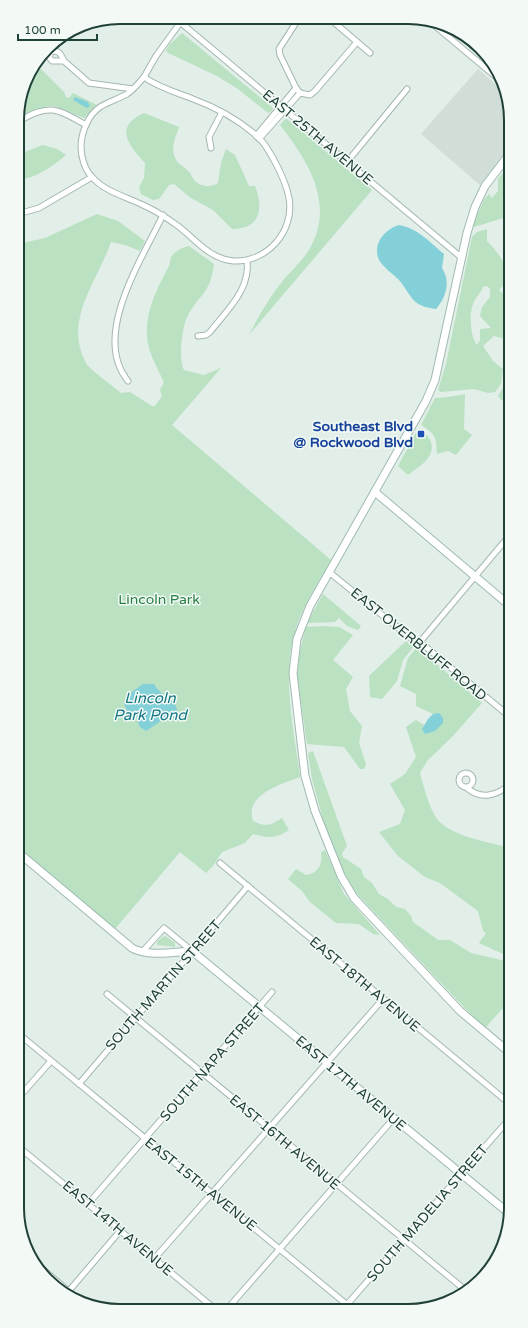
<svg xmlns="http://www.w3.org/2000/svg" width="528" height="1328" viewBox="0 0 528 1328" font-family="'Varela Round',sans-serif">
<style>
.built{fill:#d0ded7}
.green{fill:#b9e1c2;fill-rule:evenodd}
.water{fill:#84d0d9}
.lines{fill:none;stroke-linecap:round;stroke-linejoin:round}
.street-casing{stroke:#a4b7af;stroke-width:7}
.secondary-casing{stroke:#9fbbb0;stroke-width:9}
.street{stroke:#fff;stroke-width:5}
.secondary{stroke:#fff;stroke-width:7}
.transit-dot{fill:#1a4fb4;stroke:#f3faf6;stroke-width:1.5}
.labels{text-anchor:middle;stroke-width:3;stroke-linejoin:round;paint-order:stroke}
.street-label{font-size:14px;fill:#204137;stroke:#f3faf6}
.transit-label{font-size:14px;font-weight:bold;fill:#164399;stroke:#f3faf6;text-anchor:end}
.park-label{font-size:14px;fill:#257d43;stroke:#f3faf6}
.water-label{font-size:15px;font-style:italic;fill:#137785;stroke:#f3faf6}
.rim{fill:none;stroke:#204137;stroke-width:2}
</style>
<rect width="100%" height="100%" fill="#e2eee8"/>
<polygon class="built" points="478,69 508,95 508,151 481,186 421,134"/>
<g class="green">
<polygon points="182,33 273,108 272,111 268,113 238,89 217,76 168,53 166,51 169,45"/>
<polygon points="36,64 64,92 66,97 69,98 73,93 97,105 84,118 54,106 47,106 19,117 17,113 28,74"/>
<path d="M144 113 179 127C176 136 171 146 174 155 177 165 183 165 188 171 191 173 192 178 195 181 202 188 212 187 218 183L221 163 226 149 235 155 249 186H255C264 209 260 229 232 229L213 210 191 198 174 184 169 185 159 199 153 200 141 194 139 187 144 178 145 163C129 146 113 127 144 113Z"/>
<path d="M285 119H287L372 190 249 335C259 315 271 295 285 278 293 269 303 260 309 250 336 204 308 161 280 125Z"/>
<path d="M43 145 57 149 66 155C51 167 37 178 17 180V155Z"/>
<polygon points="508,167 508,223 503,218 471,228 485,198 489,194 492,198 498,191 498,179"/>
<path d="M97 214 118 221 145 241 140 251 125 245 111 242C97 282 63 320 86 363 90 370 113 386 121 393L130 392 152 406H155L162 396 160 390 164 382C157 367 148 353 147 336 145 311 158 287 169 266 170 263 170 260 171 257 175 251 183 247 189 246L214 264C210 294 201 292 188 315 182 326 178 359 184 370L204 375 221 368 172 425 331 560C319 581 305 602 297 625 280 673 294 728 300 777 282 784 244 794 253 821 265 827 270 826 282 818L289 830C275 839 268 838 253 834L245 843 222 852 213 866 206 873 180 852 115 929 19 849 18 244 45 238Z"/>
<path d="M487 229V241C497 251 508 265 508 280L499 290 508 298V340L494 336 483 346 493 361 503 369 501 384 495 392 488 393 474 389 441 392 438 390 446 364 472 237 477 232ZM487 286 490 289V297L482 307 480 316 491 328 480 329V340L477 345C470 337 469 313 473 304 475 297 481 294 483 287Z"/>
<polygon points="508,379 508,393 502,401 498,396"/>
<path d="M465 394 464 429 472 435 456 455 448 451 437 454C436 437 436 434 421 425L435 398 448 397Z"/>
<path d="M418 429C429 433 437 447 428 458 423 465 414 470 408 475L398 466Z"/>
<polygon points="323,594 361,626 358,630 347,626 339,618 335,622 307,623"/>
<polygon points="323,626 339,627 353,635 333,660 353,677 346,689 350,711 362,726 359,743 366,764 364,769 360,769 344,747 307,744 297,675 300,651 306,627"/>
<polygon points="406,641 414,646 403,660 397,681 382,699 370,697 369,676"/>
<path d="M417 647 482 703 452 737 427 761 420 773C424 787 428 804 435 816 446 836 489 842 510 848V955L503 954 479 943 486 933 483 931 478 911 440 883 425 877 398 856 379 832 400 824 405 810 390 784 405 774 416 757 406 727 416 720 424 725 422 729 439 714H433L416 706V694L400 686 408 658Z"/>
<polygon points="313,751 347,846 342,853 343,857 361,869 364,877 372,883 379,894 388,899 396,907 405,909 411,916 413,922 438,940 450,940 471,953 510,962 510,1012 502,1009 485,1028 459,1002 359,896 351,885 339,863 324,823 312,779 308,753"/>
<path d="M325 850 344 894 380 935 373 934 359 924 336 923 310 902 302 891 288 879 296 869 306 875C318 873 323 865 321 852Z"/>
<polygon points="165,936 175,943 175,947 157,945 157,942 161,938"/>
</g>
<g class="water">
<polygon points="75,97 88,102 90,106 87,108 73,100"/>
<path d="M399 225C417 228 431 243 444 254L442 268C451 281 446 298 436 309 411 306 413 297 399 280 393 274 383 267 379 260 372 244 385 229 399 225Z"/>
<path d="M143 684H154C161 698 183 700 176 719L165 718 146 731 140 727C136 719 139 715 129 714L124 704 129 694Z"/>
<polygon points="439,713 443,718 443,723 435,731 425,734 422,729 428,719 433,714"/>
</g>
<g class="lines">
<defs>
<g id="street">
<polyline points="174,17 462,258"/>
<polyline points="299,18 279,49 280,55 296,88 300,93"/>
<polyline points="329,18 370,53"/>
<polyline points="427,19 501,81"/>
<path d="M64 61C61 55 59 49 51 52L49 57 52 61H64L89 83 133 89"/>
<path d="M144 77C159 88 176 92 193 99 215 107 237 119 256 135 269 146 286 181 289 198 295 231 267 263 233 261 210 259 195 239 178 226 167 218 156 211 145 206 127 197 105 192 92 177 85 170 81 157 81 147 81 133 88 115 100 107 108 102 118 99 127 94 133 90 139 83 144 77Z"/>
<polyline points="144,77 156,56 180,23"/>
<polyline points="300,93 310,95 315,91 357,42"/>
<path d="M17 122C50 104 54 107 86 125"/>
<polyline points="256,136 296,88"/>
<polyline points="259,139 300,93"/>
<polyline points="211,148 209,137 222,112"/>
<polyline points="347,162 407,89"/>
<polyline points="18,214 39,208 92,177"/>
<path d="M198 336 206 335 210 332C227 310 251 289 247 260"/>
<path d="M128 381C91 336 142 259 163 215"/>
<polyline points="329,572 413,640 420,642 509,716"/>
<polyline points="420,642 509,536"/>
<circle cx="466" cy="780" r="7"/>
<path d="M467 788C481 800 497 796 510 784"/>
<polyline points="220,863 510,1104"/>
<polyline points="143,951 164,928 192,951"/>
<polyline points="107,994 464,1289"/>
<polyline points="20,1035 351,1308"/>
<polyline points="79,1084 248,886"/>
<polyline points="20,1096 51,1061"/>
<polyline points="20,1148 215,1309"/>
<polyline points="88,1204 272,992"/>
<polyline points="154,1259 383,999"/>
<polyline points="39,1266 73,1295"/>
<polyline points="68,1292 120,1231"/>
<polyline points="228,1308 394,1118"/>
<polyline points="344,1308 511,1117"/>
</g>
<g id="secondary">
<polyline points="508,156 485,186 475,207 467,233 435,380 426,401 310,606 297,639 293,673 305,776 315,811 341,876 354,898 460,1011 510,1053"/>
<polyline points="375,492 509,605"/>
<path d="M19 853 132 948C148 957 174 952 192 951L511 1215"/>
</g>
</defs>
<use href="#street" class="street-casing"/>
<use href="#secondary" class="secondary-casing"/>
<use href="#street" class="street"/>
<use href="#secondary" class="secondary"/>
</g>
<rect class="transit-dot" x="417" y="430" width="8" height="8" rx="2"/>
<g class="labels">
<g class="street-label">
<text transform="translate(318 137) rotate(40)" y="5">EAST 25TH AVENUE</text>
<text transform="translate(419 644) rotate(39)" y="5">EAST OVERBLUFF ROAD</text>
<text transform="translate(365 984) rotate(40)" y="5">EAST 18TH AVENUE</text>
<text transform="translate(163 985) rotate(-49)" y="5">SOUTH MARTIN STREET</text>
<text transform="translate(212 1062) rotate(-49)" y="5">SOUTH NAPA STREET</text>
<text transform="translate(351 1083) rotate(40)" y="5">EAST 17TH AVENUE</text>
<text transform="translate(285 1142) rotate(40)" y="5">EAST 16TH AVENUE</text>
<text transform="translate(201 1184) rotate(39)" y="5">EAST 15TH AVENUE</text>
<text transform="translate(427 1213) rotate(-49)" y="5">SOUTH MADELIA STREET</text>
<text transform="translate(118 1228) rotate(40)" y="5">EAST 14TH AVENUE</text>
</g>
<g class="transit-label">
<text x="413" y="431">Southeast Blvd<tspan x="413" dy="16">@ Rockwood Blvd</tspan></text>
</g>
<g class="park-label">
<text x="159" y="604">Lincoln Park</text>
</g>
<g class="water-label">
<text x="150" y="703">Lincoln<tspan x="150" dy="17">Park Pond</tspan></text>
</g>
</g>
<path d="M0 0H528V1328H0ZM120 24H408A96 96 0 0 1 504 120V1208A96 96 0 0 1 408 1304H120A96 96 0 0 1 24 1208V120A96 96 0 0 1 120 24Z" fill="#f3faf6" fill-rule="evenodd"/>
<path class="rim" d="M120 24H408A96 96 0 0 1 504 120V1208A96 96 0 0 1 408 1304H120A96 96 0 0 1 24 1208V120A96 96 0 0 1 120 24Z"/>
<path d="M18 34v6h79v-6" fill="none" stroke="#204137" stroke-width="2"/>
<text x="24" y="34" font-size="12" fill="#204137" stroke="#f3faf6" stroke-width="3" paint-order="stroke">100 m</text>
</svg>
